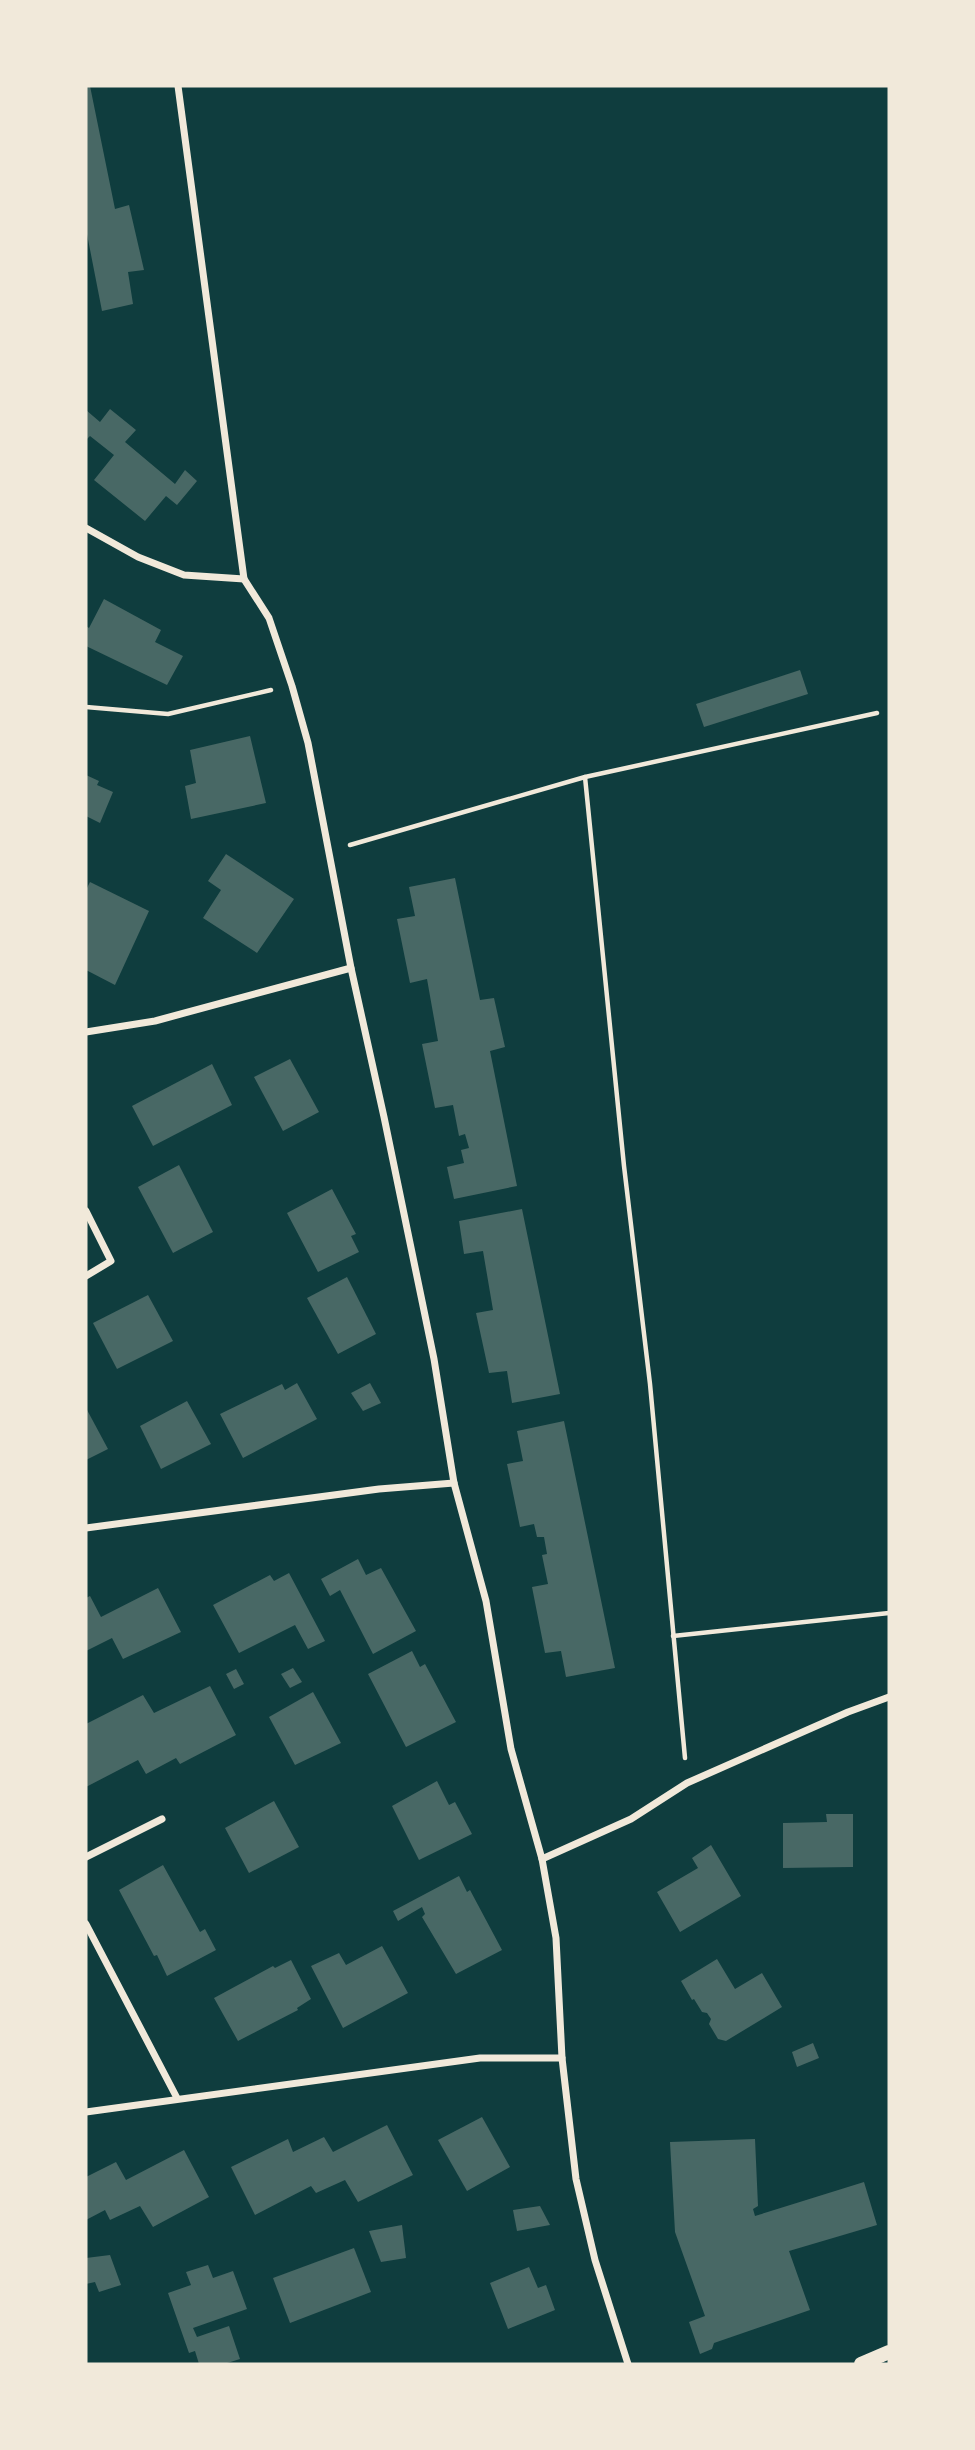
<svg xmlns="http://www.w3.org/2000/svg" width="975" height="2450" viewBox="0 0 975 2450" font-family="Inter,sans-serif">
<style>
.building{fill:#486865}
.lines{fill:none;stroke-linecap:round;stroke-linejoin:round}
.path{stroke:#f1e9da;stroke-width:4.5}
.minor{stroke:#f1e9da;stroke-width:7}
.secondary{stroke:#f1e9da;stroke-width:14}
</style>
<rect width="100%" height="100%" fill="#0f3d3e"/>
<g class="building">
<polygon points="86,86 90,86 115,209 129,205 144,270 128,272 133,304 102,311 86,229"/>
<polygon points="110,409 136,430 125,442 175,484 185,470 197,481 177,505 166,496 145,521 94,480 114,455 90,436 86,440 86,410 100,422"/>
<polygon points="104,599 161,630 155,642 183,656 167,685 86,646 86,626 89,628"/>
<polygon points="800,670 808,694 704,727 696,704"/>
<polygon points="250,736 266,803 191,819 185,786 196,783 190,750"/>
<polygon points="86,775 99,781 97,785 113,792 100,823 86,816"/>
<polygon points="226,854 294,899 257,953 203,918 221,890 208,881"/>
<polygon points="455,878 480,1000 494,998 505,1047 490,1051 517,1186 454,1199 447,1167 464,1163 461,1150 469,1148 465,1134 459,1136 453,1105 435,1108 422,1044 438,1041 427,979 410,983 397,919 415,916 409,887"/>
<polygon points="90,882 149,911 115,985 86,970 86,890"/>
<polygon points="290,1059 319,1112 283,1131 254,1077"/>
<polygon points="212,1064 232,1105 153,1146 132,1106"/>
<polygon points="179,1165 213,1232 173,1253 138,1187"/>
<polygon points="332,1189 356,1234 351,1236 359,1252 318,1272 287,1213"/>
<polygon points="522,1209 560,1394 512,1403 507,1371 489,1373 476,1313 493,1310 483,1251 464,1254 459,1221"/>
<polygon points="347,1277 376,1334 338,1354 307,1298"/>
<polygon points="148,1295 173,1341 117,1369 93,1323"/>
<polygon points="297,1383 317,1419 243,1458 220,1414 282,1384 285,1390"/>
<polygon points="370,1383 381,1403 363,1411 351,1393"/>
<polygon points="187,1401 211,1444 161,1469 140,1426"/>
<polygon points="86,1408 108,1449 86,1460"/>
<polygon points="564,1421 615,1668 566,1677 561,1651 545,1653 532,1587 548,1584 542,1555 547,1554 544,1537 537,1537 534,1524 520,1527 507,1464 523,1461 517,1431"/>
<polygon points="358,1559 366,1575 381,1568 416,1631 373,1654 340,1590 330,1596 321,1579"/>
<polygon points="289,1573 325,1641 308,1649 295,1625 239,1653 213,1605 270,1575 274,1581"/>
<polygon points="158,1588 181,1632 123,1659 112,1638 86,1651 86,1598 90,1596 101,1617"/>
<polygon points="412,1651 420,1667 425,1664 456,1722 406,1747 368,1674"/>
<polygon points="293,1668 302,1682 290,1688 281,1674"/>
<polygon points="236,1669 244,1684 234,1689 226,1674"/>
<polygon points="210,1686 236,1735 180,1764 176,1758 146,1774 138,1760 86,1787 86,1724 143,1695 154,1713"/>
<polygon points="313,1692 341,1743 295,1765 269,1717"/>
<polygon points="437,1781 449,1805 455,1802 472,1834 419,1860 392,1806"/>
<polygon points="274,1801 299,1847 249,1873 225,1828"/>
<polygon points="826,1814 853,1814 853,1867 783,1868 783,1823 827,1822"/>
<polygon points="711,1845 741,1896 680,1932 657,1892 698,1868 692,1858"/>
<polygon points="163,1865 200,1932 205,1929 216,1950 167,1976 157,1955 154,1956 119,1890"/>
<polygon points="459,1876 467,1892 470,1890 502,1950 456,1974 422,1917 425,1914 422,1907 398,1921 393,1911"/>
<polygon points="382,1946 408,1993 343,2028 311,1966 339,1953 346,1965"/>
<polygon points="717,1959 735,1989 762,1973 782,2007 726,2041 718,2039 709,2024 711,2019 707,2013 702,2012 694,1999 692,2000 681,1981"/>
<polygon points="291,1960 311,1999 297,2008 298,2010 238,2041 214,1998 273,1966 275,1968"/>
<polygon points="813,2043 819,2058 797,2067 792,2052"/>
<polygon points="482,2117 510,2167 467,2191 438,2140"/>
<polygon points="387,2125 413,2175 358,2202 345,2180 316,2193 311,2186 255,2215 231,2167 288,2139 293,2152 324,2137 333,2152"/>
<polygon points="755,2139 758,2206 753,2209 755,2216 864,2182 877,2225 789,2251 810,2310 714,2343 712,2349 700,2354 689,2322 705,2316 675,2232 670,2142"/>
<polygon points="184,2150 209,2197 153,2227 140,2206 110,2220 105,2210 86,2220 86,2177 116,2162 126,2180"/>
<polygon points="540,2206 550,2225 517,2231 513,2210"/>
<polygon points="402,2225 406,2258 381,2262 369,2231"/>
<polygon points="354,2248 371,2292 290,2323 273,2278"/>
<polygon points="110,2255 121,2285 99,2292 95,2282 86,2284 86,2258"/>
<polygon points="208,2265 213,2278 233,2271 247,2309 193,2328 197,2337 229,2326 240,2359 224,2364 199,2364 195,2351 189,2353 168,2293 191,2285 186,2272"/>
<polygon points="529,2267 538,2288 546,2285 555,2310 508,2329 490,2283"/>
</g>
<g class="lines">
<g class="path">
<polyline points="86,707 168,714 271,690"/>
<polyline points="585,777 624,1166 650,1384 685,1758"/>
<polyline points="350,845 585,777 877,713"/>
<polyline points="673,1636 889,1613"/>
</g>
<g class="minor">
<polyline points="178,86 244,579 269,618 292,686 308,743 351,968 384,1117 434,1359 454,1483 486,1601 511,1749 542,1859 556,1938 562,2058 576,2179 595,2260 628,2364"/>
<polyline points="86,528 138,557 184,575 244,579"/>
<polyline points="86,1032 155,1021 351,968"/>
<polyline points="86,1211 111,1261 86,1276"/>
<polyline points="86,1528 379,1489 454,1483"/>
<polyline points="86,1857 162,1819"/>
<polyline points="542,1859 631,1819 687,1783 848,1712 889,1697"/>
<polyline points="86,1924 177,2098"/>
<polyline points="86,2112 480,2058 562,2058"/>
</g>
<polyline class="secondary" points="861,2364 889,2352"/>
</g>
<rect width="975" height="2450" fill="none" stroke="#f1e9da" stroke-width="175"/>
</svg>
